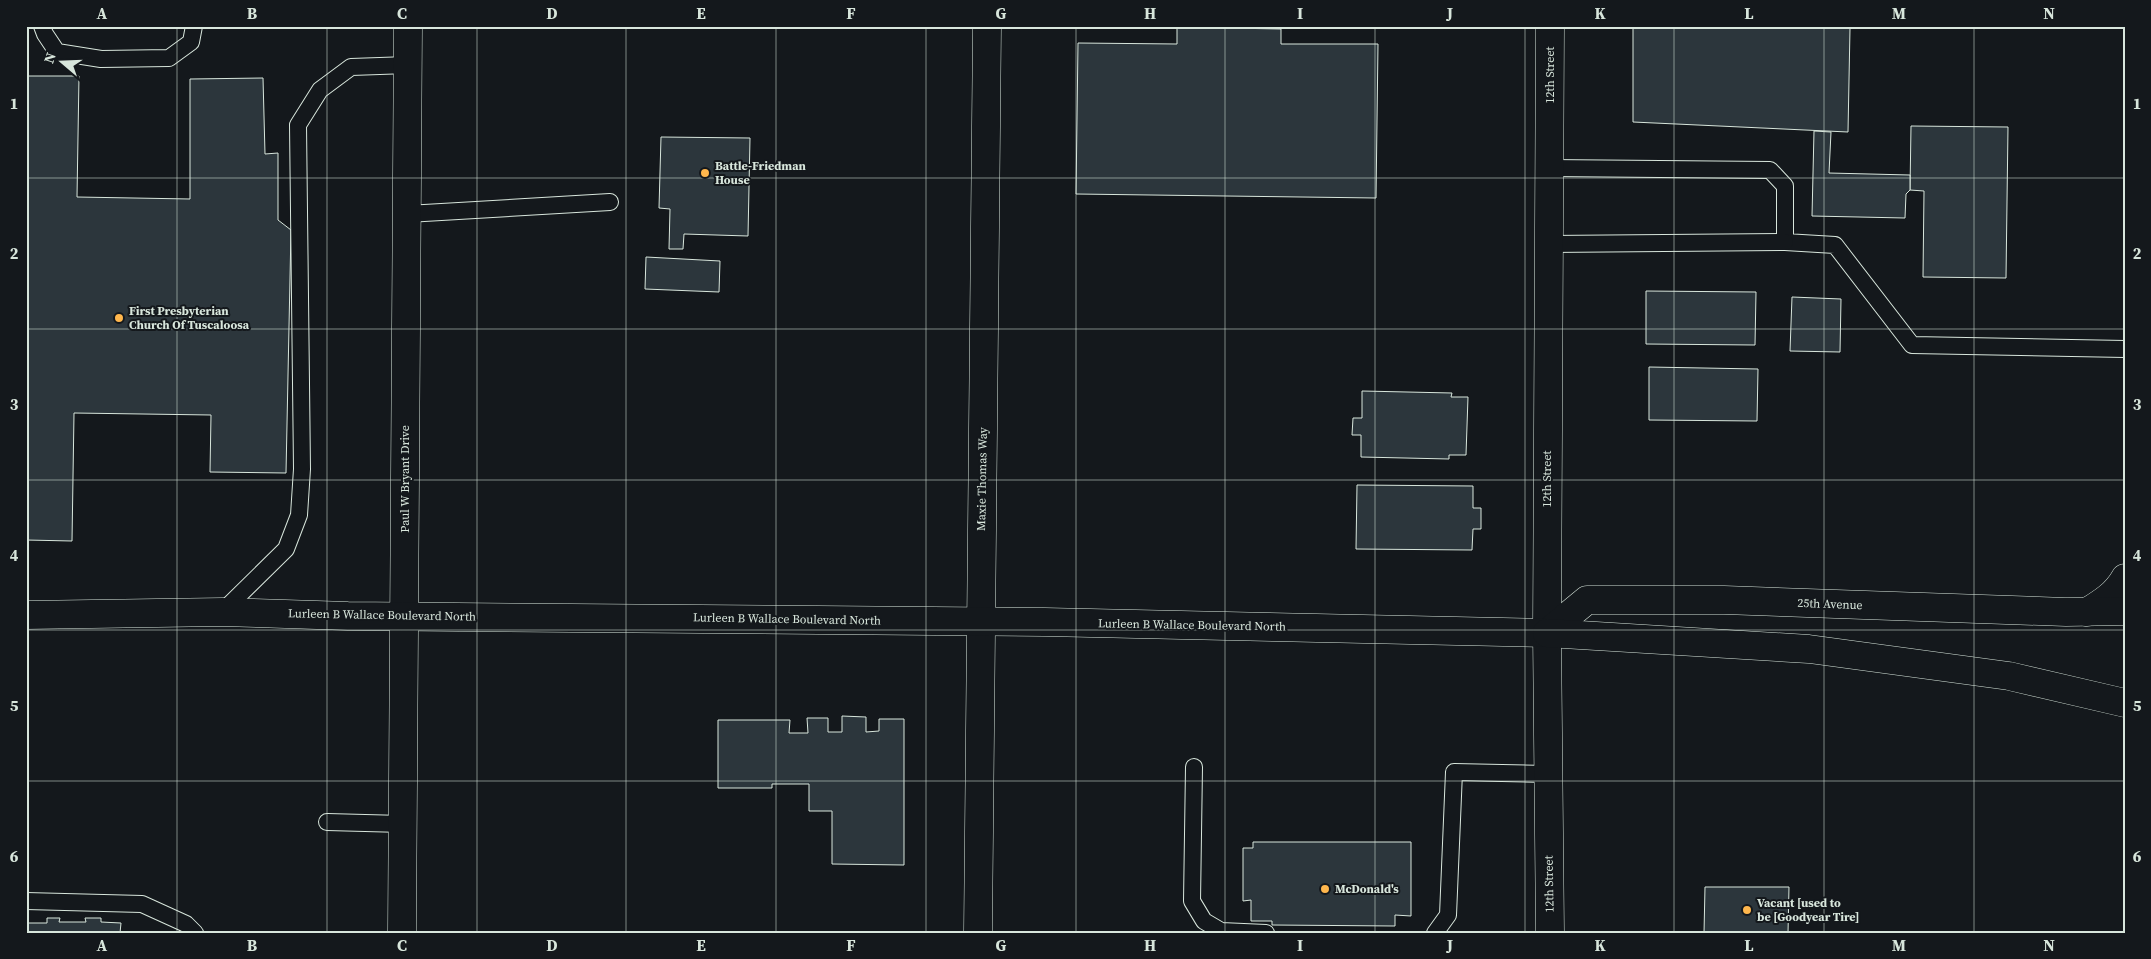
<svg xmlns="http://www.w3.org/2000/svg" width="2151" height="959" viewBox="0 0 2151 959" font-family="'Source Serif 4',serif">
<style>
.building{fill:#2c363c;stroke:#d8e6dc}
.lines{fill:none;stroke-linecap:round;stroke-linejoin:round}
.service-casing{stroke:#d8e6dc;stroke-width:18}
.minor-casing{stroke:#d8e6dc;stroke-width:29}
.tertiary-casing{stroke:#d8e6dc;stroke-width:29}
.primary-casing{stroke:#d8e6dc;stroke-width:29}
.trunk-casing{stroke:#d8e6dc;stroke-width:29}
.motorway-casing{stroke:#d8e6dc;stroke-width:29}
.service{stroke:#14181c;stroke-width:16}
.minor{stroke:#14181c;stroke-width:28}
.tertiary{stroke:#14181c;stroke-width:28}
.primary{stroke:#14181c;stroke-width:28}
.trunk{stroke:#14181c;stroke-width:28}
.motorway{stroke:#14181c;stroke-width:28}
.grid{fill:none;stroke:#d8e6dc;stroke-width:1;stroke-opacity:0.55}
.poi-dot{fill:#ffb74d;stroke:#14181c;stroke-width:2}
.labels{text-anchor:middle;stroke-width:4;stroke-linejoin:round;paint-order:stroke}
.street-label{font-size:12px;fill:#d8e6dc;stroke:#14181c}
.poi-label{font-size:12px;font-weight:bold;fill:#d8e6dc;stroke:#14181c;text-anchor:start}
.neatline{fill:none;stroke:#d8e6dc;stroke-width:2}
.grid-label{font-size:16px;text-anchor:middle;font-weight:bold;fill:#d8e6dc}
</style>
<rect width="100%" height="100%" fill="#14181c"/>
<g class="building">
<polygon points="1633,26 1850,28 1848,132 1633,122"/>
<polygon points="1177,27 1281,29 1281,44 1378,44 1376,198 1076,194 1078,43 1177,44"/>
<polygon points="26,76 79,76 77,197 190,199 190,79 263,78 265,154 278,153 278,220 291,230 286,473 210,472 211,415 74,413 72,541 26,540"/>
<polygon points="1911,126 2008,127 2006,278 1923,277 1924,191 1910,190"/>
<polygon points="1814,131 1831,132 1829,173 1910,175 1910,190 1906,194 1905,218 1812,216"/>
<polygon points="661,137 750,138 748,236 684,234 683,249 669,249 670,209 659,208"/>
<polygon points="646,257 720,261 719,292 645,289"/>
<polygon points="1646,291 1756,292 1755,345 1646,344"/>
<polygon points="1792,297 1841,299 1840,352 1790,351"/>
<polygon points="1649,367 1758,369 1757,421 1649,420"/>
<polygon points="1362,391 1452,393 1451,397 1468,397 1466,455 1449,455 1449,459 1361,457 1361,435 1352,435 1353,418 1362,418"/>
<polygon points="1357,485 1473,486 1473,508 1481,508 1481,529 1473,529 1472,550 1356,549"/>
<polygon points="842,716 866,717 866,732 879,731 879,719 904,719 904,865 832,864 832,811 809,811 809,784 772,784 772,788 718,788 718,720 790,720 789,733 808,733 807,718 828,718 828,732 842,732"/>
<polygon points="1253,842 1411,842 1411,916 1395,915 1395,926 1272,925 1272,921 1251,921 1251,900 1243,901 1243,848 1253,848"/>
<polygon points="1705,887 1789,887 1788,933 1704,933"/>
<polygon points="47,918 60,918 59,922 86,922 85,918 101,918 101,922 121,923 120,933 26,933 26,923 47,923"/>
</g>
<g class="lines">
<defs>
<g id="service">
<polyline points="42,26 45,34 57,52 101,59 169,58 191,42 194,26"/>
<polyline points="1549,168 1770,170 1785,186 1785,242 1835,245 1912,345 2125,349"/>
<polyline points="407,214 610,202"/>
<polyline points="1549,244 1785,242"/>
<polyline points="222,612 286,549 299,515 302,469 298,125 320,90 351,67 408,65"/>
<polyline points="1194,767 1192,901 1204,921 1221,931 1266,933"/>
<polyline points="327,822 403,824"/>
<polyline points="26,901 142,904 186,924 195,933"/>
<polyline points="1435,933 1448,915 1454,772 1548,774"/>
</g>
<g id="minor">
<polyline points="978,933 987,26"/>
<polyline points="1550,933 1547,633 1550,26"/>
</g>
<polyline id="tertiary" points="402,933 408,26"/>
<g id="primary">
<path d="M2087 612C2103 602 2116 594 2125 578"/>
<polyline points="1547,633 1587,600 1724,600 2066,612 2125,611"/>
</g>
<polyline id="trunk" points="26,615 222,612 348,616 1045,622 1547,633"/>
<polyline id="motorway" points="1547,633 1809,649 2009,676 2125,703"/>
</defs>
<use href="#service" class="service-casing"/>
<use href="#minor" class="minor-casing"/>
<use href="#tertiary" class="tertiary-casing"/>
<use href="#primary" class="primary-casing"/>
<use href="#trunk" class="trunk-casing"/>
<use href="#motorway" class="motorway-casing"/>
<use href="#service" class="service"/>
<use href="#minor" class="minor"/>
<use href="#tertiary" class="tertiary"/>
<use href="#primary" class="primary"/>
<use href="#trunk" class="trunk"/>
<use href="#motorway" class="motorway"/>
</g>
<path class="grid" d="M177 26V933M327 26V933M477 26V933M626 26V933M776 26V933M926 26V933M1076 26V933M1225 26V933M1375 26V933M1525 26V933M1674 26V933M1824 26V933M1974 26V933M26 178H2125M26 329H2125M26 480H2125M26 630H2125M26 781H2125"/>
<g class="poi-dot">
<circle cx="705" cy="173" r="5"/>
<circle cx="119" cy="318" r="5"/>
<circle cx="1325" cy="889" r="5"/>
<circle cx="1747" cy="910" r="5"/>
</g>
<g class="labels">
<g class="street-label">
<text transform="translate(1550 75) rotate(-90)" y="4">12th Street</text>
<text transform="translate(405 479) rotate(-90)" y="4">Paul W Bryant Drive</text>
<text transform="translate(982 479) rotate(-89)" y="4">Maxie Thomas Way</text>
<text transform="translate(1547 479) rotate(-90)" y="4">12th Street</text>
<text transform="translate(1830 604) rotate(2)" y="4">25th Avenue</text>
<text transform="translate(382 615) rotate(1)" y="4">Lurleen B Wallace Boulevard North</text>
<text transform="translate(787 619) rotate(1)" y="4">Lurleen B Wallace Boulevard North</text>
<text transform="translate(1192 625) rotate(1)" y="4">Lurleen B Wallace Boulevard North</text>
<text transform="translate(1549 884) rotate(-91)" y="4">12th Street</text>
</g>
<g class="poi-label">
<text x="715" y="170">Battle-Friedman<tspan x="715" dy="14">House</tspan></text>
<text x="129" y="315">First Presbyterian<tspan x="129" dy="14">Church Of Tuscaloosa</tspan></text>
<text x="1335" y="893">McDonald's</text>
<text x="1757" y="907">Vacant [used to<tspan x="1757" dy="14">be [Goodyear Tire]</tspan></text>
</g>
</g>
<rect width="2151" height="959" fill="none" stroke="#14181c" stroke-width="55"/>
<g transform="translate(62 62) rotate(289)" stroke="#14181c" stroke-width="4" paint-order="stroke">
<path d="M0-4L9 19L0 12L-9 19Z" fill="#d8e6dc"/>
<text y="-8" font-size="14" font-weight="bold" text-anchor="middle" fill="#d8e6dc">N</text>
</g>
<rect x="28" y="28" width="2096" height="904" class="neatline"/>
<g class="grid-label">
<text x="102" y="19">A</text>
<text x="252" y="19">B</text>
<text x="402" y="19">C</text>
<text x="552" y="19">D</text>
<text x="701" y="19">E</text>
<text x="851" y="19">F</text>
<text x="1001" y="19">G</text>
<text x="1150" y="19">H</text>
<text x="1300" y="19">I</text>
<text x="1450" y="19">J</text>
<text x="1600" y="19">K</text>
<text x="1749" y="19">L</text>
<text x="1899" y="19">M</text>
<text x="2049" y="19">N</text>
<text x="14" y="109">1</text>
<text x="2137" y="109">1</text>
<text x="14" y="259">2</text>
<text x="2137" y="259">2</text>
<text x="14" y="410">3</text>
<text x="2137" y="410">3</text>
<text x="14" y="561">4</text>
<text x="2137" y="561">4</text>
<text x="14" y="711">5</text>
<text x="2137" y="711">5</text>
<text x="14" y="862">6</text>
<text x="2137" y="862">6</text>
<text x="102" y="951">A</text>
<text x="252" y="951">B</text>
<text x="402" y="951">C</text>
<text x="552" y="951">D</text>
<text x="701" y="951">E</text>
<text x="851" y="951">F</text>
<text x="1001" y="951">G</text>
<text x="1150" y="951">H</text>
<text x="1300" y="951">I</text>
<text x="1450" y="951">J</text>
<text x="1600" y="951">K</text>
<text x="1749" y="951">L</text>
<text x="1899" y="951">M</text>
<text x="2049" y="951">N</text>
</g>
</svg>
